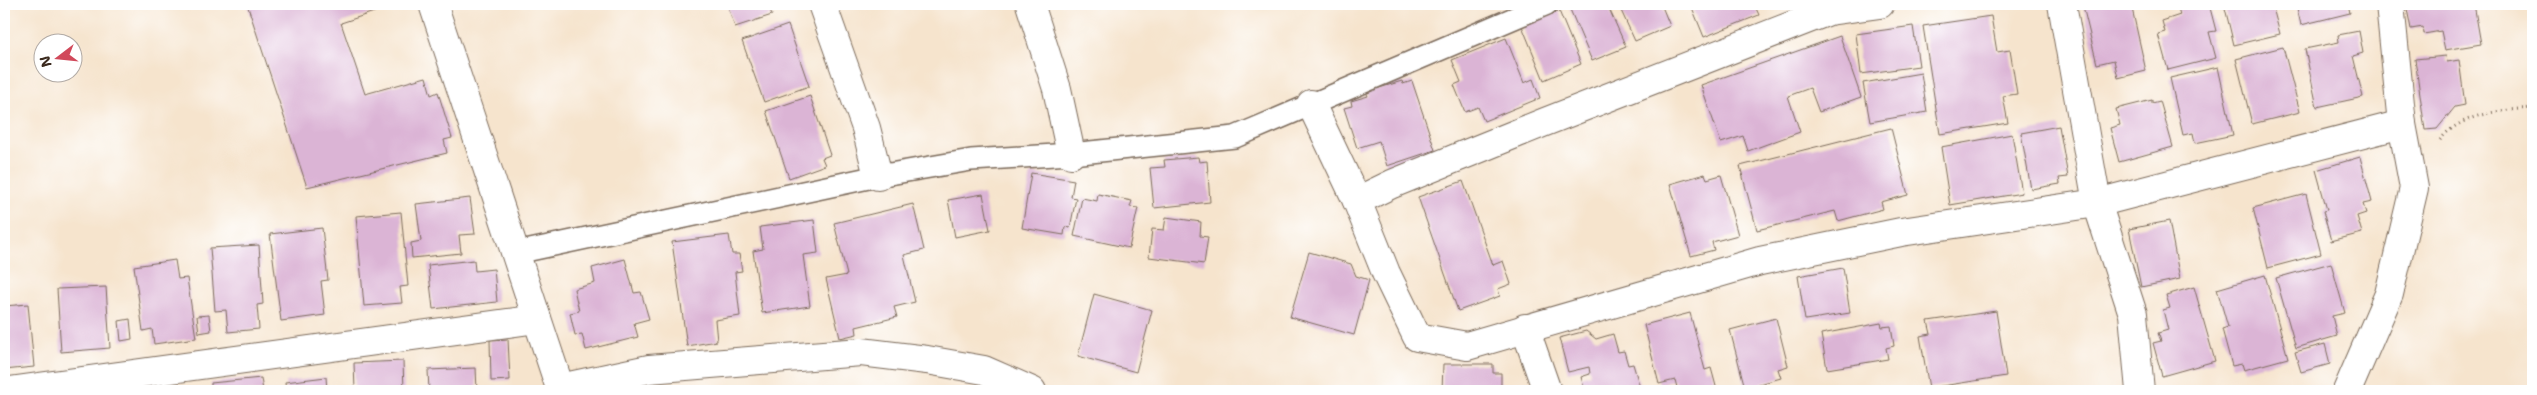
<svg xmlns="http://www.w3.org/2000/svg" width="2537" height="395" viewBox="0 0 2537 395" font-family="'Shantell Sans',sans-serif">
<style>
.building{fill:#dbb4d5}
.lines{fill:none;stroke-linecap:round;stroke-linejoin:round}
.lane-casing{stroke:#7c6b5b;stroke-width:24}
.street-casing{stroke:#7c6b5b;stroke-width:30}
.path{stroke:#7c6b5b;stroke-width:3;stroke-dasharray:1 4;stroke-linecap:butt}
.lane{stroke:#fff;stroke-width:21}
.street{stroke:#fff;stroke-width:28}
</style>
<rect width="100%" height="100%" fill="#fff"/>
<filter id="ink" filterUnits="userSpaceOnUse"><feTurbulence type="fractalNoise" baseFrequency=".02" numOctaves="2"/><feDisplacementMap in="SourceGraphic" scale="10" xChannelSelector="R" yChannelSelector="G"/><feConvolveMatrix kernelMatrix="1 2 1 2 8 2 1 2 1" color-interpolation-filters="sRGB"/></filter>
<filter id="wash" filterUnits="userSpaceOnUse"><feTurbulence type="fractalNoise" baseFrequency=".0096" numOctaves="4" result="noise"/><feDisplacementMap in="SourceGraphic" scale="20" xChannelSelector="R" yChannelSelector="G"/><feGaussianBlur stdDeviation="1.12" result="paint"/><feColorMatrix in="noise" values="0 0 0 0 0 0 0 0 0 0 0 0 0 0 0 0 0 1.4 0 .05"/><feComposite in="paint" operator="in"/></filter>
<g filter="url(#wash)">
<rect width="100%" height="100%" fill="#f6e4cd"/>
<g id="blocks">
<g class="building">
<polygon points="247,4 398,4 341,23 365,94 426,77 431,95 438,92 452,138 444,140 447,153 307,187"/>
<polygon points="727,4 768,4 772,15 735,27"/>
<polygon points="1576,4 1607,4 1626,47 1592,61 1569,7"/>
<polygon points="1618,4 1661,4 1670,26 1635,41"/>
<polygon points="1694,4 1754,4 1759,15 1704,37 1691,5"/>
<polygon points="2094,4 2131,4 2146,71 2118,78 2114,60 2097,64 2083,6"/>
<polygon points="2177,4 2209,4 2216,31 2209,32 2216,58 2168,70 2158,34 2165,32 2162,21 2180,15"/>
<polygon points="2224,4 2272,4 2280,34 2234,45"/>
<polygon points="2296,4 2348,4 2350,13 2301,25"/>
<polygon points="2406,4 2474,4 2481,44 2445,50 2441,31 2424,34 2423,27 2411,29"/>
<polygon points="1559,11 1581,64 1544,80 1522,26"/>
<polygon points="1991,16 1997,52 2010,50 2017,94 2003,96 2008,123 1940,134 1923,26"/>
<polygon points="788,25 809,86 764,102 742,41"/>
<polygon points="1913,26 1919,66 1861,74 1856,34"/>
<polygon points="2359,31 2363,53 2353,56 2363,97 2317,107 2305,49 2339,42 2338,35"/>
<polygon points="1840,36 1861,97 1819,112 1810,88 1788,96 1800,132 1748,151 1743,136 1721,143 1701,85"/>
<polygon points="1506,38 1524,83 1533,79 1540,98 1484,121 1478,107 1465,112 1454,85 1461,82 1452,60"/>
<polygon points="2283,47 2300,112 2252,124 2236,59"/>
<polygon points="2446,56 2447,62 2459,60 2465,105 2455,107 2437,129 2425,130 2415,59"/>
<polygon points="2218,67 2233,135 2195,143 2193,133 2183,135 2170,78"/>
<polygon points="1921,73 1927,112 1870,122 1863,83"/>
<polygon points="1402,81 1403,84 1412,81 1435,150 1387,166 1379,141 1357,148 1344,108 1352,106 1351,101 1368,96 1366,92"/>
<polygon points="810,96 830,155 822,158 825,165 789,178 766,111"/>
<polygon points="2152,100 2152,103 2160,101 2173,147 2119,162 2110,128 2120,125 2116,109"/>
<polygon points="2059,126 2068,177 2059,178 2060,184 2031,189 2021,133"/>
<polygon points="1891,128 1908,195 1881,202 1883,209 1838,221 1835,211 1757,230 1740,166"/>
<polygon points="2012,134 2022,193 1950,205 1941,147"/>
<polygon points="1198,157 1199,162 1207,161 1210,202 1154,208 1150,168 1165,167 1164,160"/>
<polygon points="2360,157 2372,202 2363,204 2366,213 2357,216 2362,233 2331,241 2323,211 2327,210 2316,170"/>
<polygon points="1031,173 1074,180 1071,197 1076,198 1070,228 1065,227 1064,235 1022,228"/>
<polygon points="1705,174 1707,179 1721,175 1738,235 1712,242 1714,250 1691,256 1670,184"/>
<polygon points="1463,181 1493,265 1503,261 1511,284 1498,289 1500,296 1458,311 1418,197"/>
<polygon points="983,194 990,230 955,237 948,200"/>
<polygon points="1098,194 1132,201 1130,207 1138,208 1129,248 1074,236 1082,198 1097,201"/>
<polygon points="2306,194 2321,254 2268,268 2253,208"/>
<polygon points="470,198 475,234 459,235 461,253 412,258 411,243 421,241 416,204"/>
<polygon points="913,204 924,250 904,255 915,302 894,307 897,317 856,327 857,334 840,338 826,279 847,275 834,223"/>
<polygon points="401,212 408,286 400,287 402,303 364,306 356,216"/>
<polygon points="1166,217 1201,222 1200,236 1208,237 1204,264 1149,257 1152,229 1164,230"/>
<polygon points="814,220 818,253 803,255 810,306 762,313 753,251 763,249 760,227"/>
<polygon points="2169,221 2180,279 2141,287 2129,229"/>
<polygon points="322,228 328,280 321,281 325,315 281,321 270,234"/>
<polygon points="729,235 732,254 739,254 742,271 735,272 740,316 715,320 717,341 687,346 672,242"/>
<polygon points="259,245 263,304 257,305 259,329 228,332 226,310 215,311 210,248"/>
<polygon points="1309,252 1351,264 1356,276 1369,280 1354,335 1290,317"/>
<polygon points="625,259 634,293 641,292 649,319 634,323 638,337 586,350 582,334 575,335 570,313 579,311 574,289 595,283 592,268"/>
<polygon points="175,260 178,279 187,278 196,338 154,344 152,329 143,331 134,266"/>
<polygon points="474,260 475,271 494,269 497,302 433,309 428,265"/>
<polygon points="2331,263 2345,313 2332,316 2337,336 2296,348 2276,278"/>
<polygon points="1843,268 1850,313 1805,320 1798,276"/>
<polygon points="2265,275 2288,358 2244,370 2242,364 2232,366 2222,329 2228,327 2217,289"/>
<polygon points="106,287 110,348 61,352 57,289"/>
<polygon points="2194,287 2215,361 2162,376 2153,343 2161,341 2158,333 2168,330 2163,310 2170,308 2166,295"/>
<polygon points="1094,294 1152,310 1136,372 1078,356"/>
<polygon points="28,304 34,367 4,370 4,306"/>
<polygon points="1996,311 2006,376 1929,388 1920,336 1931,334 1928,321"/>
<polygon points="1690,313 1705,370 1711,368 1717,390 1678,391 1675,380 1659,384 1644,325"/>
<polygon points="209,315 211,331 199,333 197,316"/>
<polygon points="1776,318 1788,366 1778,369 1781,378 1745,388 1730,330"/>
<polygon points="130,319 132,339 121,341 119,321"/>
<polygon points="1881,323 1882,327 1891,326 1894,346 1886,348 1888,359 1827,369 1821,334"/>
<polygon points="1586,331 1596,339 1613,334 1618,352 1624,351 1628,365 1633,364 1641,391 1585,391 1581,377 1590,374 1589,367 1568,372 1559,338"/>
<polygon points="508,339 510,380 491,381 490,340"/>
<polygon points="2325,344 2330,364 2301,372 2295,352"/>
<polygon points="403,361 404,391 355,391 354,363"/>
<polygon points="1443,364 1493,364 1493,373 1501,373 1501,391 1442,391"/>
<polygon points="476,368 477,391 429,391 428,370"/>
<polygon points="326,377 327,391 286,391 285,382"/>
<polygon points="261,378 263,391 211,391 211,383"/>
</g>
</g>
</g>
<g filter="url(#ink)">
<use href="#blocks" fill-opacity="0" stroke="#7c6b5b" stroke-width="1"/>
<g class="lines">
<defs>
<polyline id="lane" points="516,253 878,176 971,160 1071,154 1235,137 1547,4"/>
<g id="street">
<polyline points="433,4 561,391"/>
<polyline points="822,4 866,128 878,176"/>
<polyline points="1030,4 1057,89 1071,154"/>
<polyline points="1880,4 1829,11 1545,122 1392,184 1357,201 1386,273 1417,337 1467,346 1760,261 1901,232 2097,203 2402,124"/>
<polyline points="2062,4 2097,203 2133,314 2140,391"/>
<polyline points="1311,104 1357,201"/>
<polyline points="1525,328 1547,391"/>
<polyline points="560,388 649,369 861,352 927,360 984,370 1032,391"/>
<polyline points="9,391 537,319"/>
<polyline points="2347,391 2389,294 2414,188 2402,124 2390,4"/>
</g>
</defs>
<use href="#lane" class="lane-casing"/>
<use href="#street" class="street-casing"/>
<path class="path" d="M2440 140C2461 113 2502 110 2533 108"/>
<use href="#lane" class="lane"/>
<use href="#street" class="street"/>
</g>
</g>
<rect width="2537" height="395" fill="none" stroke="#fff" stroke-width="20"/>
<g transform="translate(58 58) rotate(254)"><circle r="24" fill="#ffffff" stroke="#b1aaa5"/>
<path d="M0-4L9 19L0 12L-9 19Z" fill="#d1495b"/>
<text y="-8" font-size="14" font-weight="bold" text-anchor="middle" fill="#3b2a1e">N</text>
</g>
</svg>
